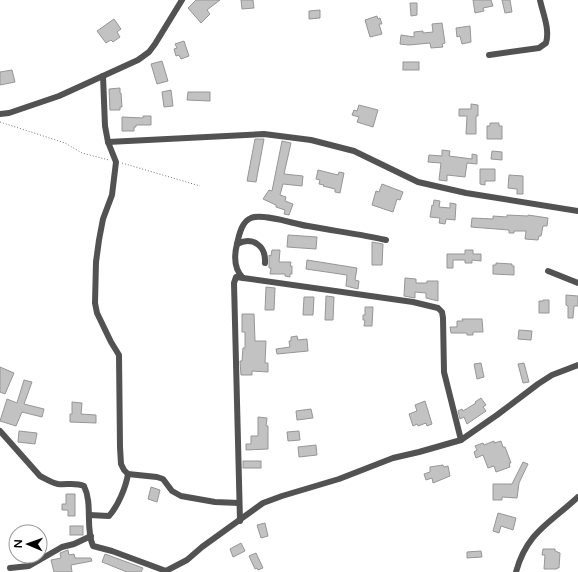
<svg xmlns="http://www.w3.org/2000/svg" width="578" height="572" viewBox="0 0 578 572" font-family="'Varela Round',sans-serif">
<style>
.building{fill:#c2c2c2;stroke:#969696}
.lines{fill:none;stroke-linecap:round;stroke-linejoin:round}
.path{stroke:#747474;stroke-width:1;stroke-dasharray:1 2;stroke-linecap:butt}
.street{stroke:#525252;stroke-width:6}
</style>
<rect width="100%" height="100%" fill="#fff"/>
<g class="building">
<polygon points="196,0 220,0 207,10 210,14 201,23 188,8"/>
<polygon points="241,0 253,0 254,8 242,9"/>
<polygon points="473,0 491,0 493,6 483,8 484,11 475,13"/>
<polygon points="502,0 510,0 512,12 505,13"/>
<polygon points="410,3 417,3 417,15 411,16"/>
<polygon points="320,10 320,18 309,19 309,11"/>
<polygon points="377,16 378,19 380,18 382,24 379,24 382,34 370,37 365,20"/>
<polygon points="114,19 121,29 117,32 120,37 113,42 111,40 106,43 97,31"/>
<polygon points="442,23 445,43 442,44 443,47 431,48 430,43 409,45 400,44 401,35 414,37 414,32 423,31 423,33 433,32 432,24"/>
<polygon points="470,26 471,42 462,44 460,36 457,37 456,28"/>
<polygon points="184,41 189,56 181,59 179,55 176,56 174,49 177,48 175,44"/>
<polygon points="162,61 168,81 157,84 151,64"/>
<rect x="403" y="62" width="16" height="8"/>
<polygon points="12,70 15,82 0,85 0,72"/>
<polygon points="120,88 120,93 121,93 122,107 120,107 120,110 110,110 109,89"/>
<polygon points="171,90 173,106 164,107 162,92"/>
<polygon points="188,92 210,92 210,101 187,100"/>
<polygon points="471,104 478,105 478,116 476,116 476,134 466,134 467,116 459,116 459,109 471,109"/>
<polygon points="359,105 378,110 373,127 357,122 359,117 352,115 354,110 357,111"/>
<polygon points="143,116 151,116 151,125 136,125 136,127 134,127 134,131 122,131 122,117 143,118"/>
<polygon points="490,123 499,123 499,126 502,126 502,139 487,139 487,126 490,126"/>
<polygon points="255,139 264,139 256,182 247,181"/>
<polygon points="282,141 291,143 284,174 303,176 302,186 283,184 280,195 286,197 285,201 293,204 289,215 284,214 285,210 276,207 276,205 263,199 269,190 272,191"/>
<polygon points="442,150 450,151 449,156 472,159 472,154 477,155 477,164 467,163 465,177 447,175 447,181 439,180 441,163 428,162 429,155 442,156"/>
<polygon points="492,151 502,152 502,160 491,159"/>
<polygon points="480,169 495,169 495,181 485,181 485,185 480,184"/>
<polygon points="318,170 338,175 339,172 344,173 340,193 335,192 335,189 323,186 324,185 319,184 320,180 316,179"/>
<polygon points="509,175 523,176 523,194 517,194 517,189 508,188"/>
<polygon points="382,184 403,192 400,200 397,199 393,212 372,205 376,191 379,192"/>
<polygon points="434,200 440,201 439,207 450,208 450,203 456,204 455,220 446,219 445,224 439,223 440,218 430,217 432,205 433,206"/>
<polygon points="507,215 528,216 528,215 548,218 547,226 543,226 541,236 539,236 538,240 525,239 526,231 514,231 514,233 509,233 509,230 471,227 472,218 493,219 493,216 507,217"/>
<polygon points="288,235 317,237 316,249 287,247"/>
<polygon points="372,242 383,244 382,265 372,265"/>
<polygon points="272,250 280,250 279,262 291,262 290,266 292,266 292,274 290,274 290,277 285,276 285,274 270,274 271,268 269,268 269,255 271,256"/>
<polygon points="465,250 473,250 473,254 481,254 481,261 472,260 472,263 465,263 465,260 453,260 453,268 447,268 447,254 465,254"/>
<polygon points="307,260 357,268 355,280 359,281 358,289 346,286 347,275 306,269"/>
<polygon points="496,263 512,264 512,266 514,266 514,275 493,274 493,265 496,265"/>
<polygon points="405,278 416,279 416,283 427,283 427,281 438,281 438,301 426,298 426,293 415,292 415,298 404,296"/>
<polygon points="266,287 275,288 274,310 265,310"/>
<polygon points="566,295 578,296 578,306 574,306 573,318 568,318 568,306 566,305"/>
<polygon points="326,296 334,297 333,320 325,320"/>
<polygon points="304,297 314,297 313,315 303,315"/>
<polygon points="543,300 549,300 549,313 539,313 539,301 543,301"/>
<polygon points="365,307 373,307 372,326 364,326 365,320 363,320 363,315 365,315"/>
<polygon points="242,314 254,314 255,341 266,341 265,363 268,363 268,372 252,371 252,375 241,375 240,361 242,361 243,348 245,348 245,332 242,332"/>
<polygon points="462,319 482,319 483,332 473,332 473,335 467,335 467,333 451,333 450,327 457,327 457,321 463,321"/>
<polygon points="519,330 532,331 531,340 518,339"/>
<polygon points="297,336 298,340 307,339 308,351 277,354 276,349 290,347 289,341 291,341 291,337"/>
<polygon points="481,363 484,377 477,379 474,364"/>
<polygon points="524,363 529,382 523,383 518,364"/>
<polygon points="0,367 14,373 5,394 0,392"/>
<polygon points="24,380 32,382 24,404 44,409 42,417 22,412 16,426 0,421 7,399 17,403"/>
<polygon points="481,398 486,405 483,407 486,411 467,424 464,417 460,419 458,411 462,409 463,411 476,403 475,402"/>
<polygon points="425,401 432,424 427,426 426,423 418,426 417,424 413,426 409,414 417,411 415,405"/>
<polygon points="72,402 82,403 81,414 96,415 96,423 70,422 70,414 72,414"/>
<polygon points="311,409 313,418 297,420 296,411"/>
<polygon points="258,417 267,418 266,426 268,426 268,449 246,450 246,444 251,444 251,436 258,436"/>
<polygon points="19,431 37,433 35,444 18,442"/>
<polygon points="299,431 300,440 288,441 287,432"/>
<polygon points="494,441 494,443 501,441 503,447 505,447 511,463 509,463 510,467 496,472 494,466 488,468 483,455 476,458 474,452 477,450 475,446 483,443 484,445"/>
<polygon points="316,445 317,455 299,457 298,447"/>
<rect x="243" y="461" width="18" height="7"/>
<polygon points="523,462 528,464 519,483 517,498 502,497 502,500 493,500 493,484 512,484"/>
<polygon points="443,465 444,467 448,466 450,476 433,483 432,478 426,480 424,474 430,472 430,467"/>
<polygon points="151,487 160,490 157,502 148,499"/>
<polygon points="66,494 75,494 75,516 68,516 68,510 62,510 62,504 66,504"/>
<polygon points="498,513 516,518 513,530 501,526 499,533 493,531"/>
<polygon points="265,523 268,536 261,538 257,525"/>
<rect x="70" y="526" width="13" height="9"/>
<polygon points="241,543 245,551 233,557 230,549"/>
<polygon points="543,549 555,549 555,551 560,553 559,568 557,568 557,569 544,569 545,555 542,555"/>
<polygon points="68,550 69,555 74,554 75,558 91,558 92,561 71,565 72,572 54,572 51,560 61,558 60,553"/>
<polygon points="481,551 482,557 467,558 467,552"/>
<polygon points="256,553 263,568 258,570 257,568 255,569 249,556"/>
<polygon points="105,554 143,568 141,572 127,572 102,562"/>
</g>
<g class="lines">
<g class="path">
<polyline points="0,122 65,143 82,153 109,160"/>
<polyline points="122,163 200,186"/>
</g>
<g class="street">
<path d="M489 55 539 48 546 43C550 29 543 14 540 0"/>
<polyline points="103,76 105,126 108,142 116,162 112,195 103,219 99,240 96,262 95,303 97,313 111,342 119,355 120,447 121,464 124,470 128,474 157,477 163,479 172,491 181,496 215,502 239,503"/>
<polyline points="0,114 9,113 59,96 138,60 149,52 155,44 182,0"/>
<polyline points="108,142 264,134 311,140 354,151 418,182 466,193 578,211"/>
<path d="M237 244C253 236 266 246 265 263"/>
<polyline points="548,271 578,283"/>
<path d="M243 278C234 269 234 256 237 244 239 235 242 221 251 218 262 213 294 224 308 226 334 231 360 234 386 240"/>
<path d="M0 431 40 476C46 479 52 483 58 484 67 485 75 482 84 486 93 504 85 528 93 546L112 551 166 571"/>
<path d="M89 515 109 516C118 506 126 487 128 474"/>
<polyline points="240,521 234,283 236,277 413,302 438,308 442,312 443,318 444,372 461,440"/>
<polyline points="10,568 29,566 62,547 74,544 91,536"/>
<polyline points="164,572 187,560 202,547 263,503 282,496 339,479 393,458 419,452 461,440 497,415 538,384 552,375 578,365"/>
<path d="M516 572C527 532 550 523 578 497"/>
</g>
</g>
<g transform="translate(28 544) rotate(272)"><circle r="19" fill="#ffffff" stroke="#999999"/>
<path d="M0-3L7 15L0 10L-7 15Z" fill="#000000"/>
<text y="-6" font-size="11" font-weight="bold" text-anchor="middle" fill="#000000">N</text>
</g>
</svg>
